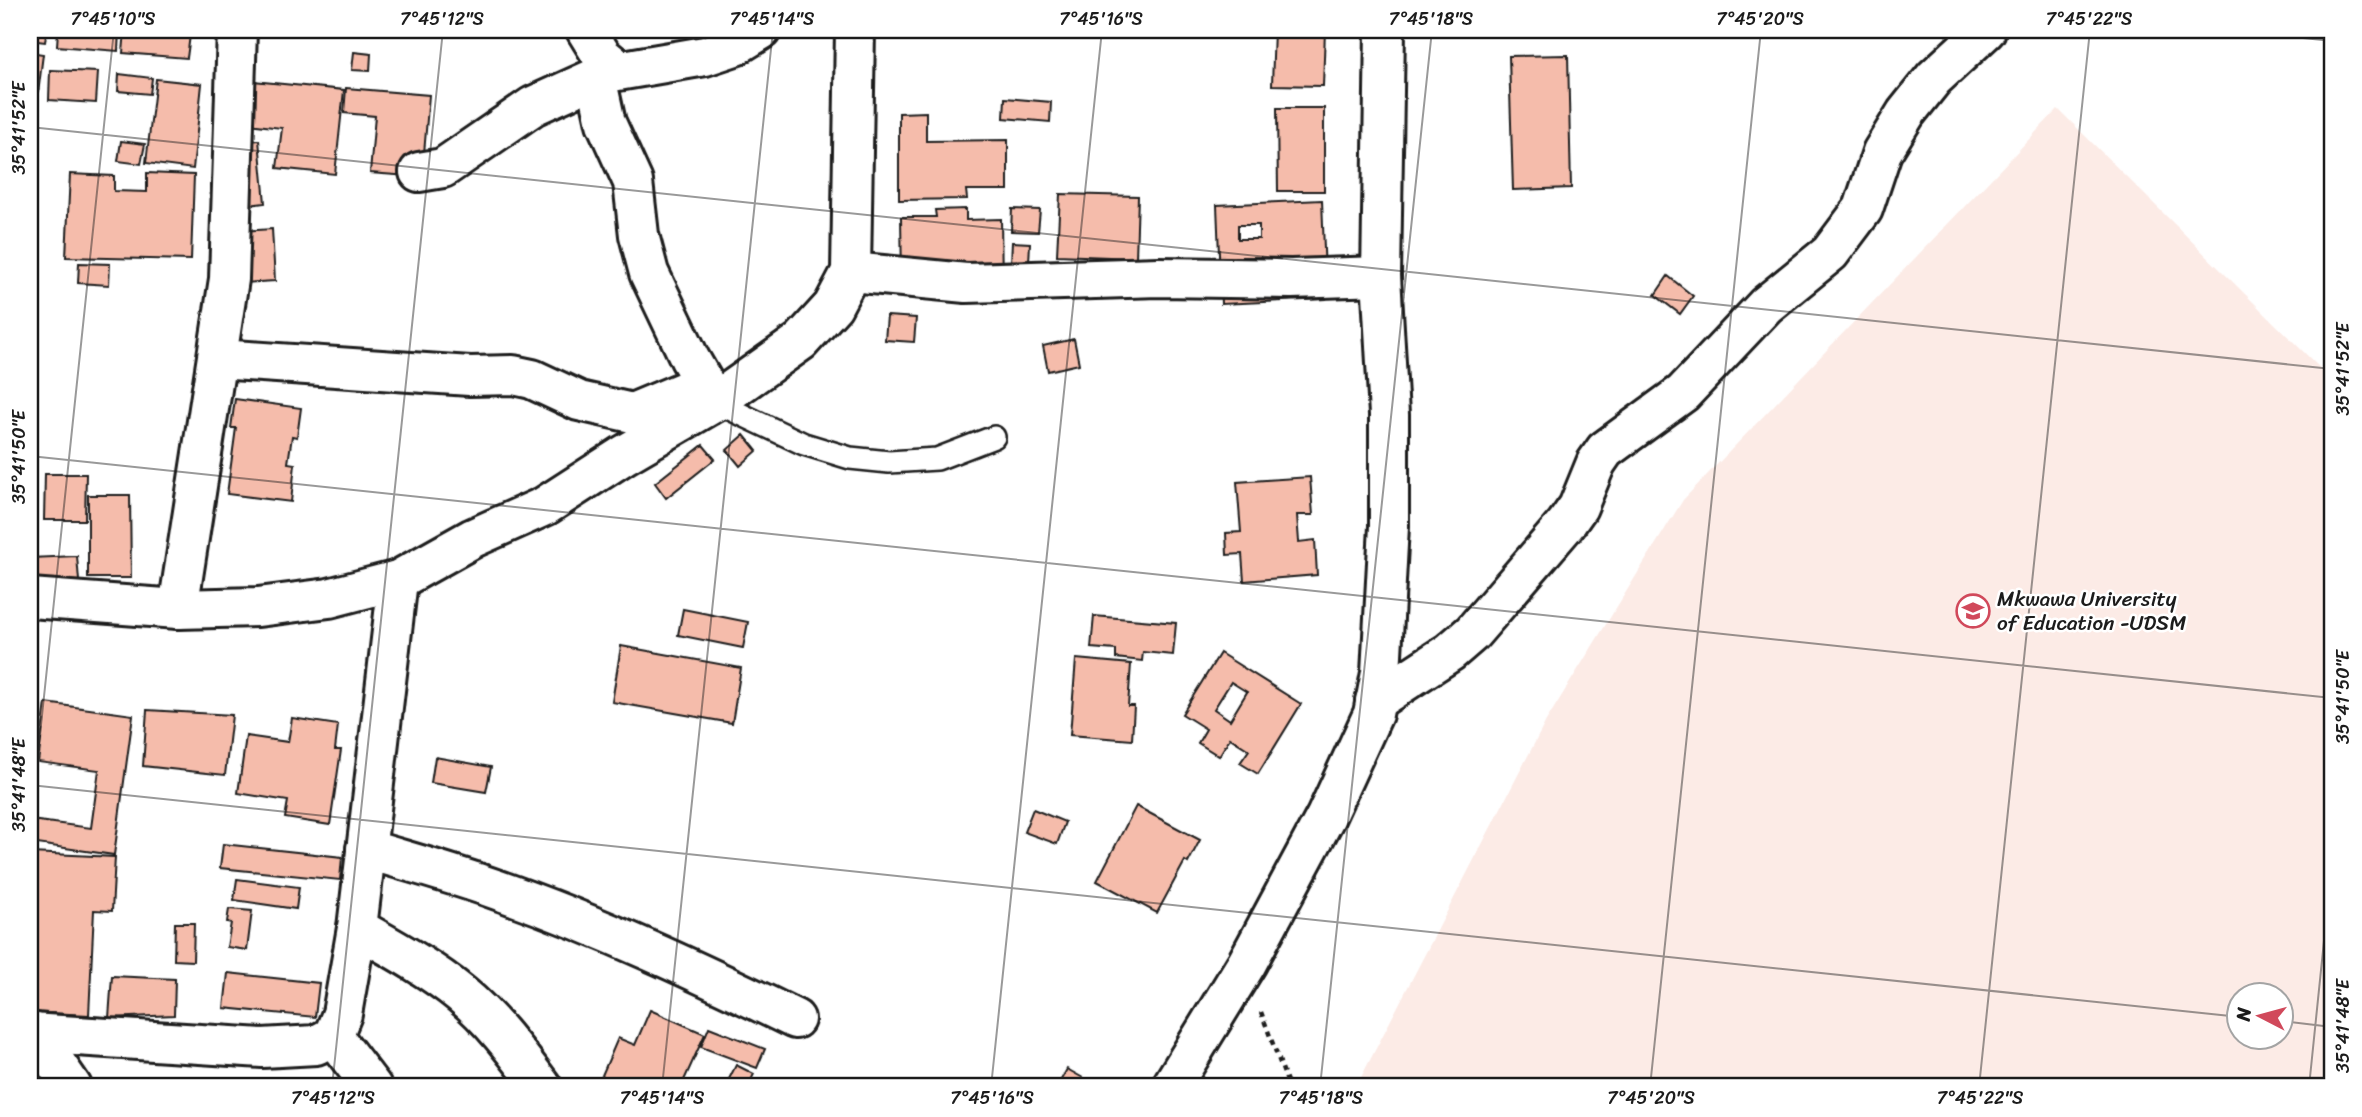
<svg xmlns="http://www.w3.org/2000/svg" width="2362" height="1117" viewBox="0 0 2362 1117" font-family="Sriracha,sans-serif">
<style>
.built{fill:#fcebe6;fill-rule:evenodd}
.building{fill:#f5bcab;stroke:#1c1c1c;stroke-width:2;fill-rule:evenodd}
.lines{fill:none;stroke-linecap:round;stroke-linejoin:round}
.lane-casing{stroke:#1c1c1c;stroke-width:26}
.street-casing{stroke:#1c1c1c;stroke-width:44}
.path{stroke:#1c1c1c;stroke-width:4.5;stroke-dasharray:5 5;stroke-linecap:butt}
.lane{stroke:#fff;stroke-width:21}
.street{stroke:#fff;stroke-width:38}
.ticks{fill:none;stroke:#1c1c1c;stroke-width:2;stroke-opacity:0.45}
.labels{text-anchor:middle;stroke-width:5;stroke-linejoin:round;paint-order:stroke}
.poi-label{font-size:21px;fill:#1c1c1c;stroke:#fff;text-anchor:start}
.neatline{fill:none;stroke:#1c1c1c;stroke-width:2.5}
.ticks-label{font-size:18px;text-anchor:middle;fill:#1c1c1c}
</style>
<rect width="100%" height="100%" fill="#fff"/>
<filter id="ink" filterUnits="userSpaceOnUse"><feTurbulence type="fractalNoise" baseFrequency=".0143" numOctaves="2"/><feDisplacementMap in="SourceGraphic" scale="14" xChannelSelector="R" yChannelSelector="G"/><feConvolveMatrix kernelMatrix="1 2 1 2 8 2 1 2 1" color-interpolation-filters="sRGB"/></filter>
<g filter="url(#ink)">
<path class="built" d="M2058 109 2332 380V1087H1356L1546 721 1683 500ZM2240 995H2282V1036H2240Z"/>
<g class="building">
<polygon points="30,30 47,30 45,42 30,40"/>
<polygon points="58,30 119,30 118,51 57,46"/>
<polygon points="125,30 183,30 182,34 190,35 187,58 123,53"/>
<polygon points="1274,30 1325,30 1323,86 1272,85"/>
<polygon points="30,52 43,54 31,149 30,149"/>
<polygon points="354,52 371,54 370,71 352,70"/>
<polygon points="1568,55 1571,188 1513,190 1509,56"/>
<polygon points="50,70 98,72 96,103 49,100"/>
<polygon points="119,74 152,78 150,94 118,91"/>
<polygon points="156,79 202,84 193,169 146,163"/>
<polygon points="253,81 344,90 335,174 277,168 282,128 249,124"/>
<polygon points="346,88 429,95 422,177 370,173 375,116 344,113"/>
<polygon points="1005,98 1051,102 1050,122 1004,118"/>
<polygon points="1277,108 1324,108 1324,191 1278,191"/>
<polygon points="926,112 926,141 1008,140 1008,190 966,190 967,199 899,200 899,113"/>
<polygon points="259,140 265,203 241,206 234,143"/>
<polygon points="121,141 145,144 141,164 118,161"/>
<polygon points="147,173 194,175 191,260 66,257 70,174 114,176 114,191 147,192"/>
<polygon points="1060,194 1138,196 1136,258 1057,255"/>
<path d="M1322 200 1326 299 1221 304 1217 205ZM1238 225H1259V239H1238ZM1235 257H1260V270L1235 269Z"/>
<polygon points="966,209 966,220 1001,219 1002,283 902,277 901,217 936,217 935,210"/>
<polygon points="1012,209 1040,210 1038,232 1011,231"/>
<polygon points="272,229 275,281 243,283 241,231"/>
<polygon points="1012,242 1030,243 1029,263 1011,263"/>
<polygon points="79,263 110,264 109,285 78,283"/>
<polygon points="1668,276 1693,296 1680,314 1655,295"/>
<polygon points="887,316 916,318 914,342 885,340"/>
<polygon points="1074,339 1079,364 1048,371 1043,346"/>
<polygon points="235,399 301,408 297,437 292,436 288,463 295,464 291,502 227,494 236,428 231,428"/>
<polygon points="744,435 757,451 740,466 727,450"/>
<polygon points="703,445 715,459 666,498 655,483"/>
<polygon points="45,474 86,474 85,520 44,520"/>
<polygon points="1310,477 1313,515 1297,515 1299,542 1315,540 1317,575 1244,581 1242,554 1227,555 1226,533 1241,532 1237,482"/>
<polygon points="88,495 130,495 131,578 88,578"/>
<polygon points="77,556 79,581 30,584 30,558"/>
<polygon points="683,609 748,622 743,648 678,635"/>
<polygon points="1094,616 1176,623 1173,655 1143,652 1142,661 1116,658 1116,650 1091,648"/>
<polygon points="621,646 741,668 732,723 612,702"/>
<path d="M1220 653 1301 704 1258 774 1240 763 1249 750 1230 738 1219 756 1198 743 1206 729 1182 714ZM1231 682 1247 692 1230 720 1214 709Z"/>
<polygon points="1076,659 1131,664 1128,706 1134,706 1132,740 1070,735"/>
<polygon points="46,703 133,715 114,855 30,843 30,820 91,828 99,770 38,762"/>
<polygon points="147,710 232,715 225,775 143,766"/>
<polygon points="292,718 338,725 335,750 341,750 330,825 285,818 288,801 238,793 246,736 288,742"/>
<polygon points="435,757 491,767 486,792 431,783"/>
<polygon points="1136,806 1200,840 1188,863 1185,861 1157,913 1097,881"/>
<polygon points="1033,809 1065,822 1057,844 1024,832"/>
<polygon points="223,844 342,857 340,880 220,868"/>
<polygon points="30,853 115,857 112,911 94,910 89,1015 30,1012"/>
<polygon points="237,879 299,887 296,909 234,900"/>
<polygon points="229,909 252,911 247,950 227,947 231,923 227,922"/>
<polygon points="175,923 194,923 193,961 174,960"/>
<polygon points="228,973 319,983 315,1017 224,1008"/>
<polygon points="112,976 175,979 174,1015 109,1018"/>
<polygon points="650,1010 705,1034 681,1087 597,1087 618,1038 635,1045"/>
<polygon points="709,1027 765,1049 757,1068 701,1047"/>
<polygon points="736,1065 754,1074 748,1087 725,1087"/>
<polygon points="1067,1069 1099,1087 1057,1087"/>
</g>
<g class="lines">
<defs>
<polyline id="lane" points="715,402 804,444 850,458 889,462 937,459 994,437"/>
<g id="street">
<polyline points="586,30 602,56 619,70"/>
<polyline points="596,77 606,123 633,182 639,235 649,273 690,359 715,402"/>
<polyline points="419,172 443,168 533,106 606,73 705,56 735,46 761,30"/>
<polyline points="851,272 966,283 1159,277 1291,279 1381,276"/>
<polyline points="218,359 470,376 513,375 532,379 579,401 632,413 699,385"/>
<polyline points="30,598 178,609 258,607 329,598 398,580 473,538 545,506 624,455 715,402 801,341 833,306 851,272 855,30"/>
<polyline points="178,609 229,279 237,30"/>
<polyline points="1375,701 1450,652 1472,633 1566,524 1578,507 1596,463 1605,450 1683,393 1766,305 1830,253 1863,209 1882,152 1906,113 1934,78 1986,30"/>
<path d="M366 849C409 862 453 874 495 889 598 925 697 971 795 1019"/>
<path d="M357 928C392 948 429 968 461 994 493 1020 518 1055 542 1087"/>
<polyline points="30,1033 262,1048 316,1045 333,1036 342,1014 357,928 398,580"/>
<polyline points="35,1033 72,1087"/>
<polyline points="333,1036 372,1087"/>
<polyline points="1171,1087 1247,963 1326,816 1373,714 1381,673 1389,526 1389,415 1381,276 1385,30"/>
</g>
</defs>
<use href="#lane" class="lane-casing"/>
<use href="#street" class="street-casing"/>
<polyline class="path" points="1261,1012 1289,1087"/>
<use href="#lane" class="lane"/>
<use href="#street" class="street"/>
</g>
</g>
<path class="ticks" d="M2227 30 2332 41M30 127 2332 369M30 456 2332 698M30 785 2240 1017M30 830 114 30M2282 1021 2332 1027M332 1087 443 30M662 1087 773 30M991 1087 1102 30M1320 1087 1432 30M1650 1087 1761 30M1979 1087 2090 30M2309 1087 2332 863"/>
<defs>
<symbol id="university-ring" viewBox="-11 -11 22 22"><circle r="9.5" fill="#fff" stroke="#d1495b" stroke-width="1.5"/><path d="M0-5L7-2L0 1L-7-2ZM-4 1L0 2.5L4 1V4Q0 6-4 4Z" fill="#d1495b"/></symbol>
</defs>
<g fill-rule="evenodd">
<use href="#university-ring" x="1954" y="592" width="38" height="38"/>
</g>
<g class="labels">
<g class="poi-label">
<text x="1997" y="606">Mkwawa University<tspan x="1997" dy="24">of Education -UDSM</tspan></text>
</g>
</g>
<rect width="2362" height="1117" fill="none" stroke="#fff" stroke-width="77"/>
<g transform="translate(2260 1016) rotate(276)"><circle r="33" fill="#ffffff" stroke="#a4a4a4" stroke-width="2"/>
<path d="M0-5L12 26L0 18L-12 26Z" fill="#d1495b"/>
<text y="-10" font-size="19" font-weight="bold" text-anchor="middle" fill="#1c1c1c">N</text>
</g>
<rect x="38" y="38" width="2286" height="1040" class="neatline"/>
<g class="ticks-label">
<text x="113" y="25">7°45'10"S</text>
<text x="442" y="25">7°45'12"S</text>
<text x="772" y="25">7°45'14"S</text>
<text x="1101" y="25">7°45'16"S</text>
<text x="1431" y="25">7°45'18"S</text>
<text x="1760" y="25">7°45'20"S</text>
<text x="2089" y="25">7°45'22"S</text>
<text transform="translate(19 128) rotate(-90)" y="6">35°41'52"E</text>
<text transform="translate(2343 369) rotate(-90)" y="6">35°41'52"E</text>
<text transform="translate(19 457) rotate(-90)" y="6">35°41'50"E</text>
<text transform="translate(2343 697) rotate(-90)" y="6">35°41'50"E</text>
<text transform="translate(19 785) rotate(-90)" y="6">35°41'48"E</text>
<text transform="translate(2343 1026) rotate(-90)" y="6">35°41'48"E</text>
<text x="333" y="1104">7°45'12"S</text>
<text x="662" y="1104">7°45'14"S</text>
<text x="992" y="1104">7°45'16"S</text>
<text x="1321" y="1104">7°45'18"S</text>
<text x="1651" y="1104">7°45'20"S</text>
<text x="1980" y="1104">7°45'22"S</text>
</g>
</svg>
